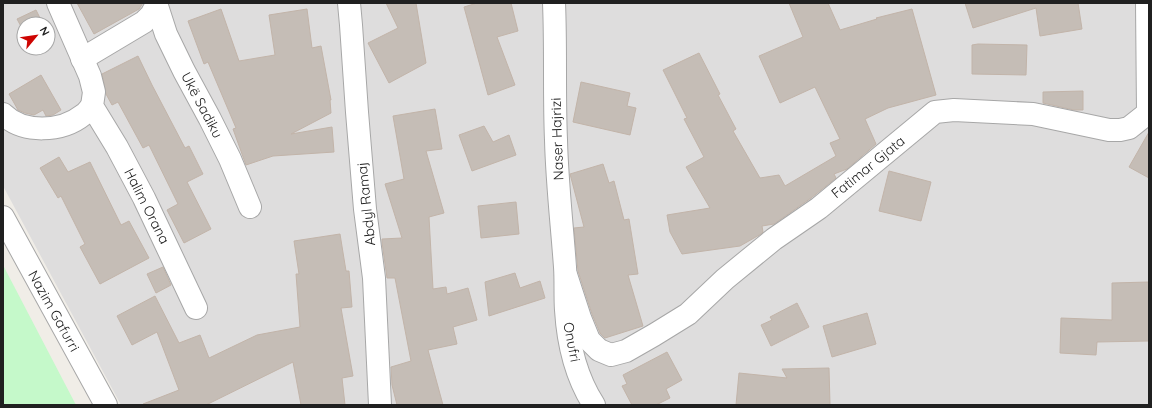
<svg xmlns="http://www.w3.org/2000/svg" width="1152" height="408" viewBox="0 0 1152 408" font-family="Quicksand,sans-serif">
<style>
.residential{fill:#dedddd;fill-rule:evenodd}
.park{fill:#c5f9ca}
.building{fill:#c5bdb6;stroke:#c2b4a9}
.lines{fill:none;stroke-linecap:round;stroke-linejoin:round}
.minor-casing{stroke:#a7a7a7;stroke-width:24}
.minor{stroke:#fff;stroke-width:22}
.labels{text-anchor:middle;stroke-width:3;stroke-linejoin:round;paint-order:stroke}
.street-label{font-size:14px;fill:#202020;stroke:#fff}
</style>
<rect width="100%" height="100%" fill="#f0ede7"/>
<path class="residential" d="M3 3H1149V405H121L3 186ZM24 24H48V48H24Z"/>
<polygon class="park" points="3,265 76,405 3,405"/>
<g class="building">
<polygon points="77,3 143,3 139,9 94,34"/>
<polygon points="386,3 416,3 426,63 389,83 368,43 398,28"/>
<polygon points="477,3 511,3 518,31 497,37 515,85 488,95 464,7"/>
<polygon points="789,3 828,3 840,30 877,19 876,18 912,9 936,95 888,108 865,119 876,144 847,169 834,174 836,178 811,198 774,224 762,226 763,232 761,234 740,246 682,254 670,232 667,215 710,208 686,167 704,157 684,119 687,118 663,70 699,53 720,94 718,95 736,129 733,131 760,178 779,175 785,186 836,156 830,143 840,139 815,87 780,103 759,56 803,37"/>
<polygon points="965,3 1078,3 1082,29 1040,36 1036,8 973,28"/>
<polygon points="221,9 239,61 275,55 269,15 307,9 312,48 321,46 331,100 330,100 331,113 291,134 332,127 334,152 273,156 246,165 233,129 236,128 208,62 204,64 188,21"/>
<polygon points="36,10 43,24 24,24 24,32 17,19"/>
<polygon points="978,44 1027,45 1026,75 972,74 972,45"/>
<polygon points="138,56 152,85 185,148 189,146 203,174 187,182 211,229 184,243 167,210 178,204 149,145 143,148 118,102 112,105 106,94 102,74"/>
<polygon points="41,75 61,110 53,115 46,116 43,110 34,115 25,113 18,110 9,94"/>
<polygon points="581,82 630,93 627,106 636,108 630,135 573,122"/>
<polygon points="1083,91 1083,110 1074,110 1043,103 1043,92"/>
<polygon points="435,109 442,149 426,151 444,213 429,217 433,289 446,287 447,294 468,288 477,320 453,327 457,344 428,350 443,405 397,405 392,385 391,367 411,361 395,278 387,278 382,242 382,239 402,238 385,184 404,179 393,116"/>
<polygon points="484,126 493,142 509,135 516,155 472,171 459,135"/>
<polygon points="1149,132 1149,178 1129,167"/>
<polygon points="59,157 68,172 90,162 121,225 129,221 149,258 100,284 80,247 85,244 61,196 58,198 40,168"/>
<polygon points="603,164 609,183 614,181 624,220 629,219 638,274 628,275 643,326 605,338 600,333 592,314 578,271 574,228 584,227 570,174"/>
<polygon points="889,171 931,182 921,221 879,211"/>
<polygon points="516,202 519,234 481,238 478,206"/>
<polygon points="340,234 346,271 349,271 352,307 341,308 353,376 342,378 345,405 301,405 293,362 206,405 144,405 143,404 179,390 157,332 132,345 117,316 155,296 179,343 200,335 209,358 257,335 300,327 296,274 299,274 294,241"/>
<polygon points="163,267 171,285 156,293 147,274"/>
<polygon points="515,273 520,288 540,281 545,298 489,316 485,282"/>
<polygon points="1149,282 1149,341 1097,342 1096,355 1060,353 1061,318 1112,320 1112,283"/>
<polygon points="797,303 809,327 771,346 761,325 772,320 770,317"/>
<polygon points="867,313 876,344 832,357 823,326"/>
<polygon points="667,352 682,380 666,389 670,398 656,405 632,405 622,386 627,384 623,375"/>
<polygon points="829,368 830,405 736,405 739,373 787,378 782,369"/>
</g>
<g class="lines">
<defs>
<g id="minor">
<polyline points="58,3 90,76 94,92 92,106 117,147 144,198 196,308"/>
<polyline points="156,3 166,34 184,71 210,119 230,159 250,207"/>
<polyline points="349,3 351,25 357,112 365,209 374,278 380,405"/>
<path d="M554 3C556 49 554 94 556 140 557 182 562 225 565 267 566 281 565 296 566 310 568 343 576 377 594 405"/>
<polyline points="82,59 144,22 151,15 156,6"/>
<path d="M3 114C23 134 62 132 83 115 87 113 89 109 92 106"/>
<polyline points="3,217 106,405"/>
<polyline points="566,275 580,318 589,340 599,350 611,355 626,351 654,335 688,314 725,279 774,239 819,208 935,112 954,110 1033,114 1109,130 1120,130 1129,128 1148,113 1147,3"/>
</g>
</defs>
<use href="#minor" class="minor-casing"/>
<use href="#minor" class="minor"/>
</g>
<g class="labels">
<g class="street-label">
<text transform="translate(202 105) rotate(62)" y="5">Ukë Sadiku</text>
<text transform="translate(557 139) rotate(-92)" y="5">Naser Hajrizi</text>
<text transform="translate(868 167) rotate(-39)" y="5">Fatimar Gjata</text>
<text transform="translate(366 204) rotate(-96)" y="5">Abdyl Ramaj</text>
<text transform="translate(147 206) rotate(63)" y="5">Halim Orana</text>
<text transform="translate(54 311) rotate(61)" y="5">Nazim Gafurri</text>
<text transform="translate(572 342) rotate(79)" y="5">Onufri</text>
</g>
</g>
<rect width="1152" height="408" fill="none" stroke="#202020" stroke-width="8"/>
<g transform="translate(36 36) rotate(61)"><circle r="19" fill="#ffffff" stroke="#a6a6a6"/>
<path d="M0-3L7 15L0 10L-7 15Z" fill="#ce0502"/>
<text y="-6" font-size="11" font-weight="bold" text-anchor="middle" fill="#202020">N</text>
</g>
</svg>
